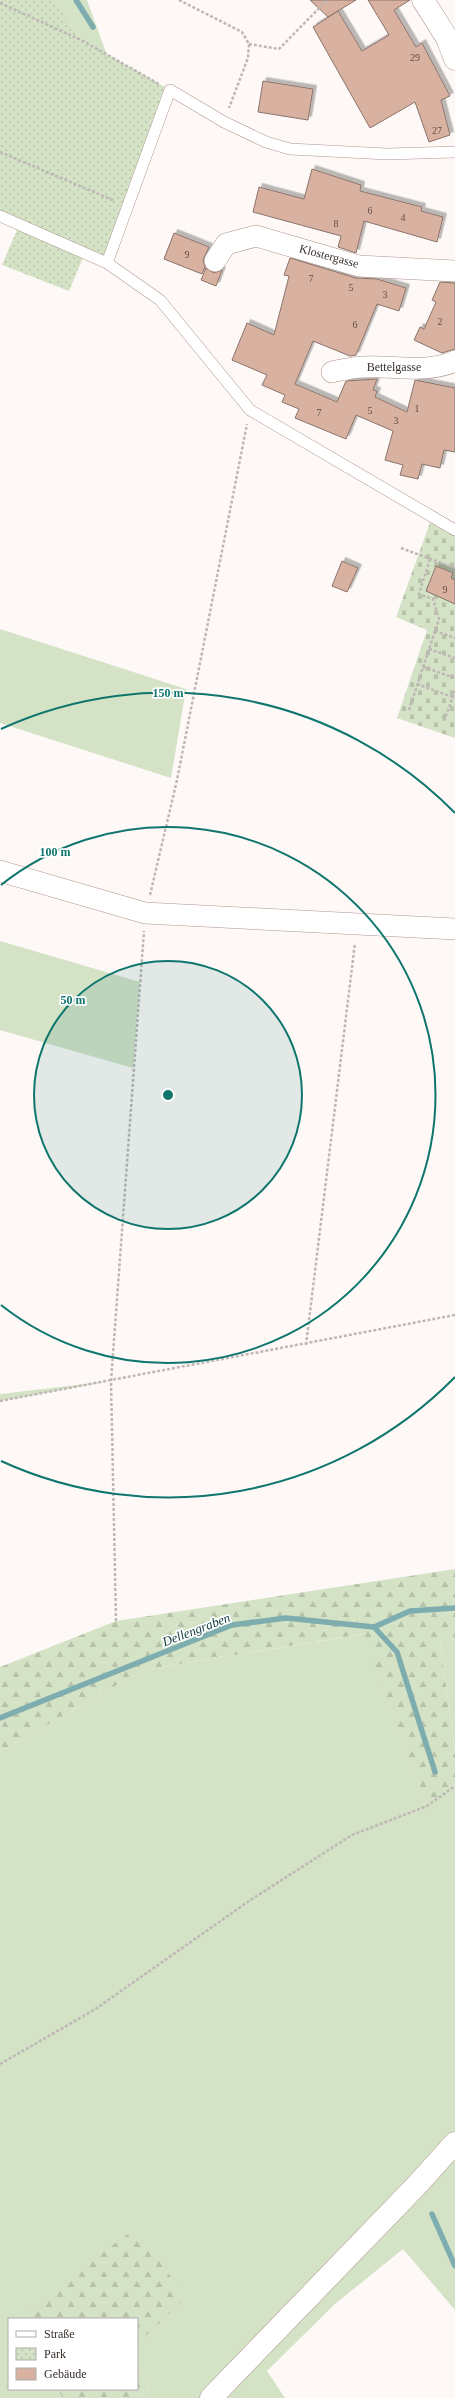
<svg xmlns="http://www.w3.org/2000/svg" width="455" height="2398" viewBox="0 0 455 2398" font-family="Georgia,serif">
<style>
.grass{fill:#d4e2c6}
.forest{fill:url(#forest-firs)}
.cemetery{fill:url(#cemetery-stones)}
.park{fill:url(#park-dots)}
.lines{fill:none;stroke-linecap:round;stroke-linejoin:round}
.stream{stroke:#7dadaf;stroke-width:5.5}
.building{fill:#d8b1a1;stroke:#8a736a;filter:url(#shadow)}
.service-casing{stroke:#af978d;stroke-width:12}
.minor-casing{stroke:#af978d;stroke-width:22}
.tertiary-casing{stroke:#af978d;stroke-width:23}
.path{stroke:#beb7b5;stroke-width:2.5;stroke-dasharray:3 2;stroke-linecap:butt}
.service{stroke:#fff;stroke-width:11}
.minor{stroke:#fff;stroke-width:21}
.tertiary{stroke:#fff;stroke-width:22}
.ring{fill:none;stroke:#0f766e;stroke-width:2}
.labels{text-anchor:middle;stroke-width:3.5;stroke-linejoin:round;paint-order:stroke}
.number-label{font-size:10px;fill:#604f48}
.street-label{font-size:12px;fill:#382e2a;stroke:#fff}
.water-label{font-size:13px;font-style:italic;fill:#0b3b3d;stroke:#fff}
.centre{fill:#0f766e;stroke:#fff;stroke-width:2}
.ring-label{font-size:12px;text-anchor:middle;font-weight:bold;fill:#0f766e;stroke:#fff;stroke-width:3.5;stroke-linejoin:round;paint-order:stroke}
</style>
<defs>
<pattern id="forest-firs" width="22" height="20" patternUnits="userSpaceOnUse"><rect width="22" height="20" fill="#d4e2c6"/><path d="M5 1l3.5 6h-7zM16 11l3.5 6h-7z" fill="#b7c2aa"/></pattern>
<pattern id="cemetery-stones" width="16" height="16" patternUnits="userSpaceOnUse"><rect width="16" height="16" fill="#d4e2c6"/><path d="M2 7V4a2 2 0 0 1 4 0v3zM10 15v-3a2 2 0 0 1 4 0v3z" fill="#b7c2aa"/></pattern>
<pattern id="park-dots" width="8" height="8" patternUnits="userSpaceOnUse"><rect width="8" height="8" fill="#d4e2c6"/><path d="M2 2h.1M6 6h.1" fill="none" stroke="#b7c2aa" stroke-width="1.8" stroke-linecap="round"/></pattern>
<filter id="shadow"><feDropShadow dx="3.5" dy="-3.5" stdDeviation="0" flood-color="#0004"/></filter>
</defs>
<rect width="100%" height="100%" fill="#fef9f7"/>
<g class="grass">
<polygon points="53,0 87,0 107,55 83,41"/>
<polygon points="0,629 186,689 171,778 0,723"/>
<polygon points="0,941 140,982 133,1068 0,1030"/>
<polygon points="111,1381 0,1401 0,1394"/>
<polygon points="364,1634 427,1806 455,1786 455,2310 403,2249 335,2304 267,2371 285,2398 138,2398 150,2389 137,2366 137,2344 185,2298 24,2311 27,2319 9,2319 9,2389 58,2389 62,2398 0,2398 0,1752 143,1670"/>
<polygon points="455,1639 455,1751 440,1642"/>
</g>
<g class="forest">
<polygon points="455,1569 455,1639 440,1642 455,1751 455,1786 427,1806 363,1634 143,1670 0,1752 0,1667 116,1621"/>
<polygon points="136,2228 186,2298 137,2344 137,2319 27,2319 23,2311"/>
<polygon points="137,2366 150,2389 138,2398 62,2398 58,2389 137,2389"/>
</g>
<polygon class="cemetery" points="432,517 455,530 455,738 397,718 427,630 396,617"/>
<polygon class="park" points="0,0 53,0 83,41 170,90 107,263 85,253 69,291 2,265 19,225 0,216"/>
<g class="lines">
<g class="stream">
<polyline points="76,0 93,27"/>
<polyline points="374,1627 397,1652 435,1772"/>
<polyline points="0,1718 232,1625 286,1618 374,1627 410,1611 455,1608"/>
<polyline points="432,2214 455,2266"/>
</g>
</g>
<g class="building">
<polygon points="310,0 356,0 328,17"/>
<polygon points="368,0 410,0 394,10 416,47 422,43 450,96 441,100 450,135 429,142 415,102 370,128 313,27 338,11 362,51 389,35"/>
<polygon points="263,81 313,89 308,120 258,112"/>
<polygon points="312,169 361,185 360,191 422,207 421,211 443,217 437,242 364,221 356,253 338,247 341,236 253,212 259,187 304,199"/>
<polygon points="174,233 209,247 203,260 205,267 202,274 164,259"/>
<polygon points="290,258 356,278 377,279 406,288 399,311 377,304 356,355 350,356 313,341 295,384 337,402 346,381 377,379 373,390 377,391 375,397 407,412 415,380 455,388 455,452 444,450 440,468 422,464 418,479 400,475 403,465 385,460 393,431 356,415 346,439 295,418 299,409 282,402 285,395 262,385 267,375 232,360 247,323 274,335 289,276 284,275"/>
<polygon points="206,268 214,273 222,270 216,286 201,280"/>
<polygon points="440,282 455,283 455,349 442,353 414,340 420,327 424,329 436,302 432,300"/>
<polygon points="342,561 358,568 347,592 332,586"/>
<polygon points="436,566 453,573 451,578 455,580 455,604 426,591"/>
</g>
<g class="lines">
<defs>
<g id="service">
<polyline points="0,216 107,263 160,300 250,410 455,530"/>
<polyline points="107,263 170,90 224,122 266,142 290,149 387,154 455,152"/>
</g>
<g id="minor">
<polyline points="215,261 226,244 256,236 359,266 455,271"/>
<path d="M332 372C342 370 353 367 363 367 393 365 426 374 455 361"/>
<polyline points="0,871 145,913 455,929"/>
</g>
<g id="tertiary">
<polyline points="423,0 447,38 455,59"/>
<polyline points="211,2398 416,2186 455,2143"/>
</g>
</defs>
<use href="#service" class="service-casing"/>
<use href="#minor" class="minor-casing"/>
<use href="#tertiary" class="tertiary-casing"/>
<g class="path">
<polyline points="179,0 242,32 249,44 248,58 229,108"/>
<polyline points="0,3 83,41 159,84"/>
<polyline points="249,44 279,49 327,0"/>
<polyline points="0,152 115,201"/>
<polyline points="401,548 455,568"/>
<polyline points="435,631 455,638"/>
<polyline points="429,649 455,658"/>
<polyline points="423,667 455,678"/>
<polyline points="417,684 455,698"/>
<polyline points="409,710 439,619 433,599 419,594 430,559"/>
<polyline points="444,721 455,691"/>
<polyline points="150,895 177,780 247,424"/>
<polyline points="306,1345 355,943"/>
<polyline points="0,1401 455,1315"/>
<polyline points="116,1621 111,1381 144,931"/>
<polyline points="0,2064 94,2010 249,1901 352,1835 427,1806 455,1786"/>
</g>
<use href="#service" class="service"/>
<use href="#minor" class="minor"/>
<use href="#tertiary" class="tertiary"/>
</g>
<circle cx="168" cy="1095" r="134" fill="#0f766e" fill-opacity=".12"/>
<g class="ring">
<circle cx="168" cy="1095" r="134"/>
<path d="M1 885A268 268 0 1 1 1 1305"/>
<path d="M455 1377A402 402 0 0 1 1 1461M1 729A402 402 0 0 1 455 813"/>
</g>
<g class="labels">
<g class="number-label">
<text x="415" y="61">29</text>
<text x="437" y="134">27</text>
<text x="370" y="214">6</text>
<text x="403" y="221">4</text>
<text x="336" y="227">8</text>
<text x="187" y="258">9</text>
<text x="311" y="282">7</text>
<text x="351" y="291">5</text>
<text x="385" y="298">3</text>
<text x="440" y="325">2</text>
<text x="355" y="328">6</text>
<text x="417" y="412">1</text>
<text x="370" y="414">5</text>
<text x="319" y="416">7</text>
<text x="396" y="424">3</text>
<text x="445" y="593">9</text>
</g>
<g class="street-label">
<text transform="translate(329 256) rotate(15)" y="4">Klostergasse</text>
<text x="394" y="371">Bettelgasse</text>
</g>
<g class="water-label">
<text transform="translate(196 1629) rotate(-21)" y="5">Dellengraben</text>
</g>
</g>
<circle cx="168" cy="1095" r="6" class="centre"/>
<g class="ring-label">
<text x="168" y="697">150 m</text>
<text x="55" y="856">100 m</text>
<text x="73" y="1004">50 m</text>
</g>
<rect x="8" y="2318" width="130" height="72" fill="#ffffff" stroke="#afabaa"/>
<rect x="16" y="2331" width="20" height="6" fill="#ffffff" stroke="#afabaa"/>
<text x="44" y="2338" font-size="12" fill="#382e2a">Straße</text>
<rect x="16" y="2348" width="20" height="12" fill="url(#park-dots)" stroke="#afabaa"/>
<text x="44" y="2358" font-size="12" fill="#382e2a">Park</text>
<rect x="16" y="2368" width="20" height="12" fill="#d8b1a1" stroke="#afabaa"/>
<text x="44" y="2378" font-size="12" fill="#382e2a">Gebäude</text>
</svg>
